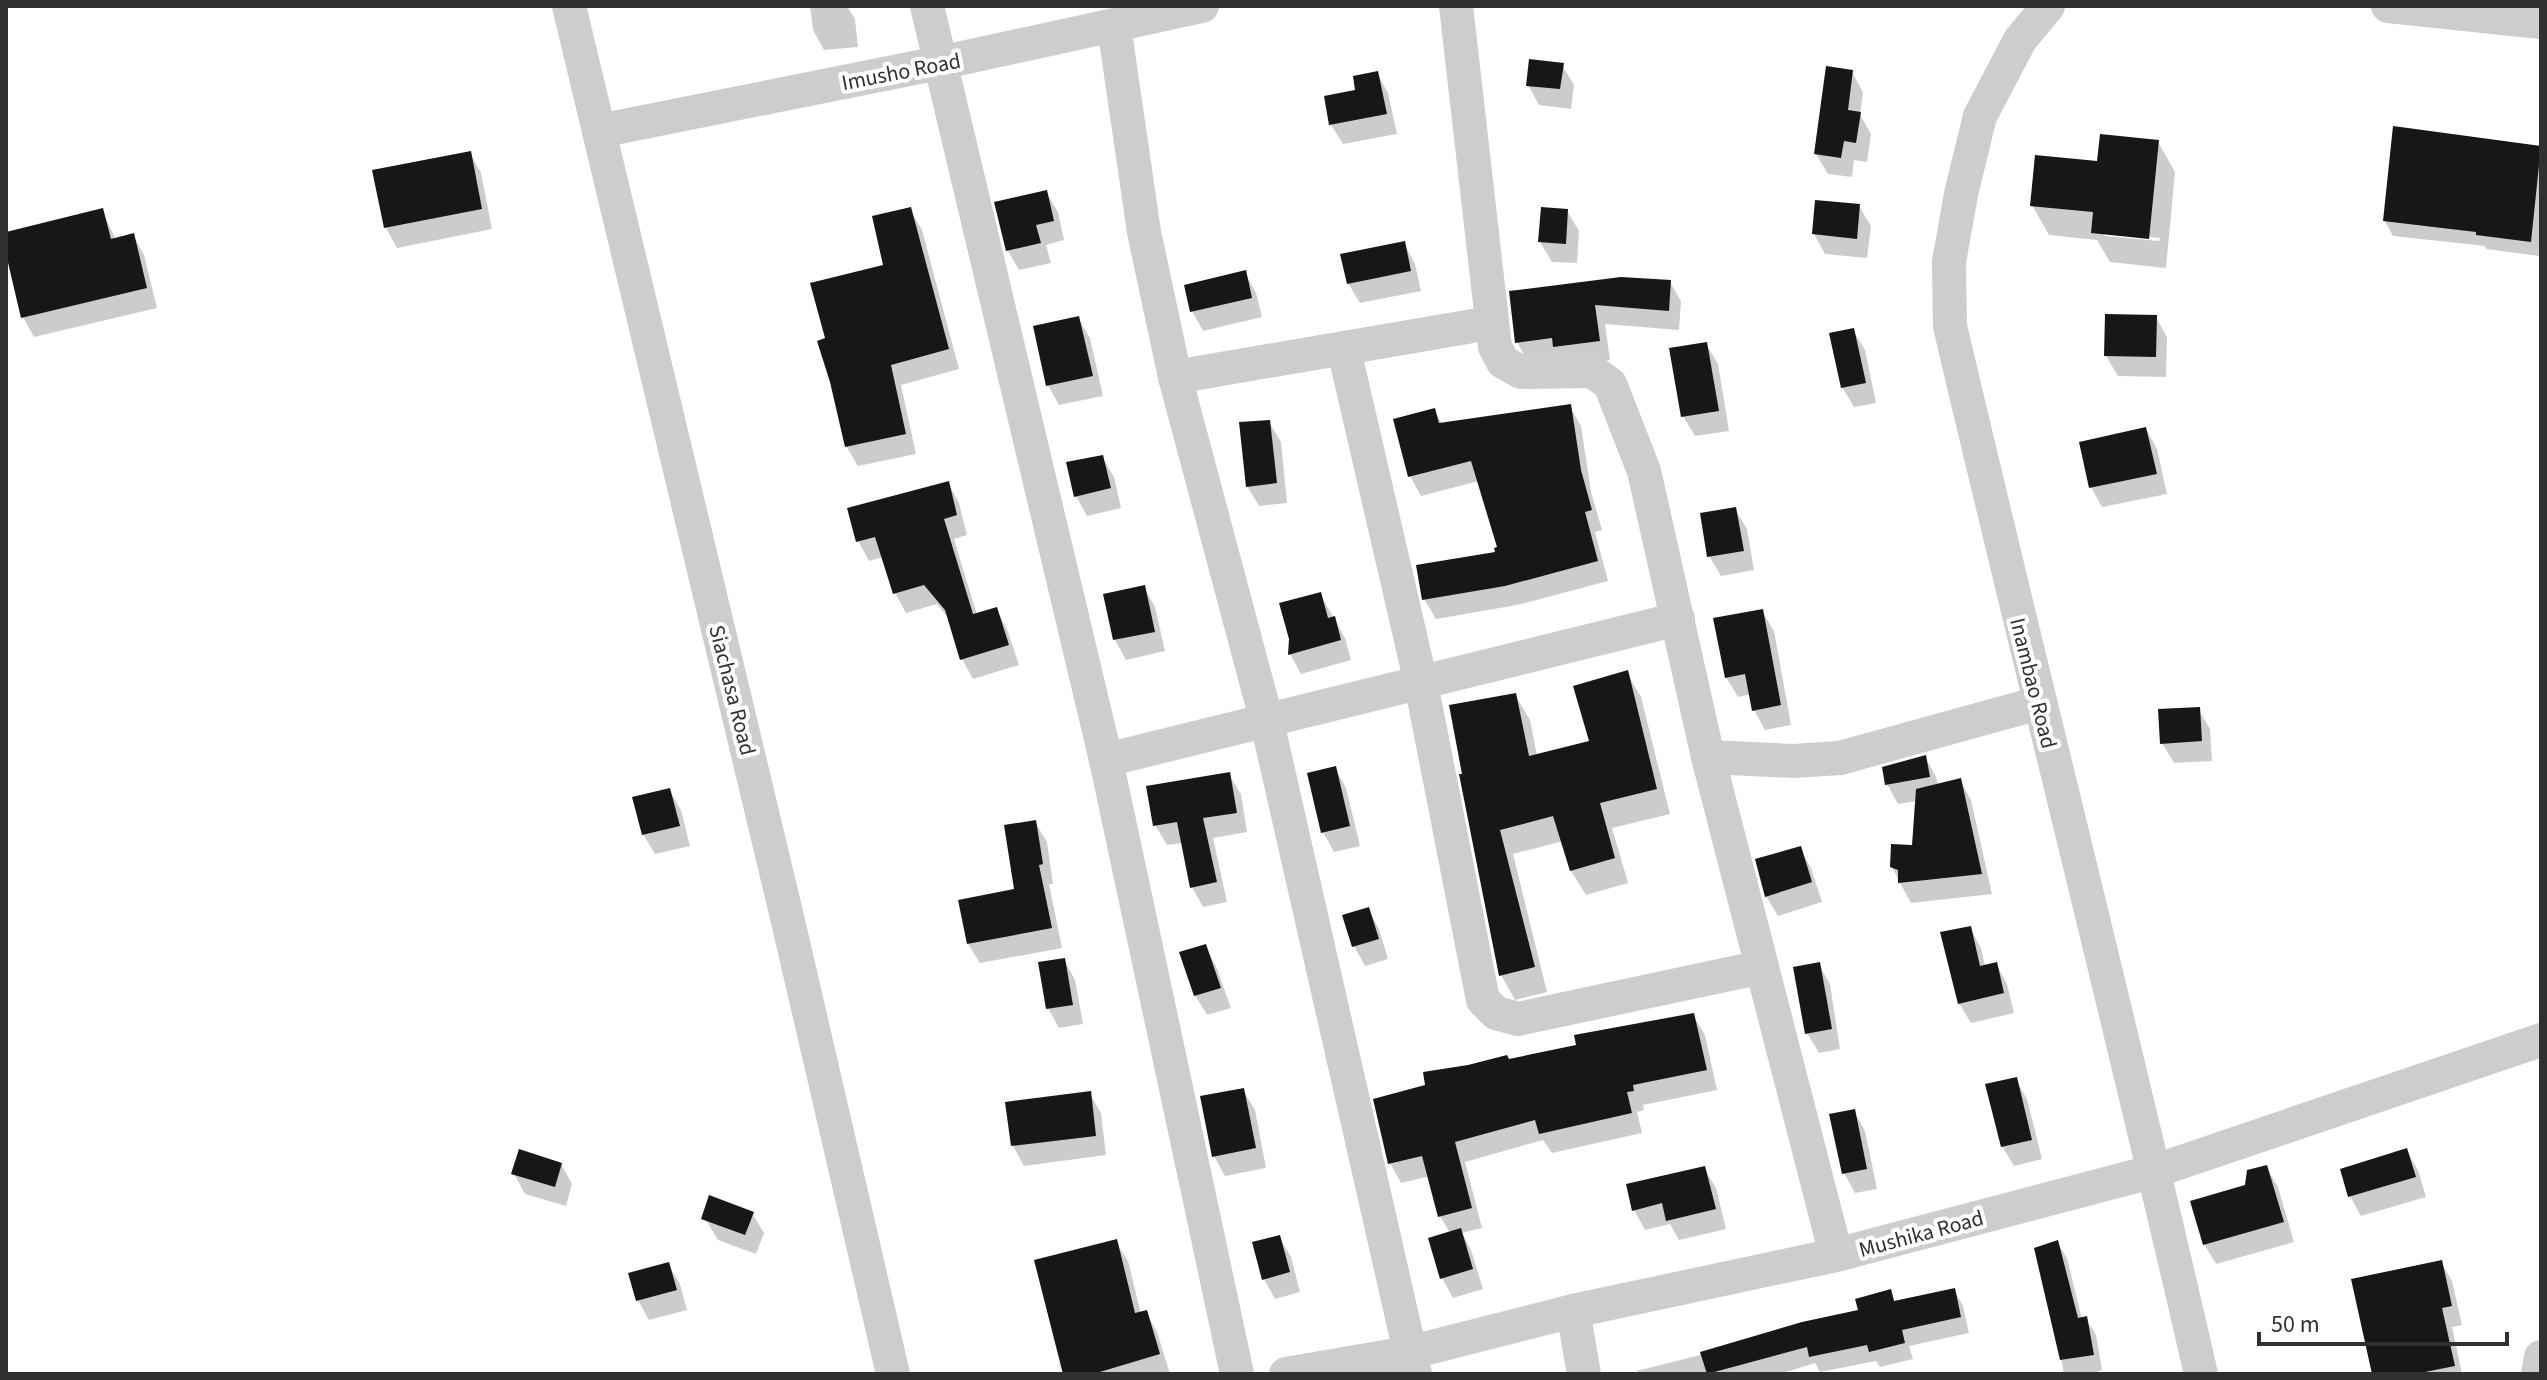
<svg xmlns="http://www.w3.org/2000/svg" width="2547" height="1380" viewBox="0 0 2547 1380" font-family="'Source Sans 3',sans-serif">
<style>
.shadow{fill:#0003;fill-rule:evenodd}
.building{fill:#171717}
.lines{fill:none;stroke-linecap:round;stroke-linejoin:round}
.minor{stroke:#cdcdcd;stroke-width:34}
.labels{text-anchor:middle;stroke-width:8;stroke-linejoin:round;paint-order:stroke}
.street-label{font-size:22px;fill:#303030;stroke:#fff}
</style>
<rect width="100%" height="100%" fill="#fff"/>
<g class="shadow">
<polygon points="810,6 847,6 855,19 858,47 824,50 813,30"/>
<polygon points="1562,65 1574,85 1571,109 1539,105 1528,85"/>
<polygon points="1852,72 1863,92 1860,115 1871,134 1867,162 1854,160 1852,177 1828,174 1816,154"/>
<polygon points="1377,73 1388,93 1397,134 1343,144 1331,125 1326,98 1358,92"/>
<polygon points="2457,138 2541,148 2539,256 2486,249 2485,246 2393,236 2385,221"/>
<path d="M2158 142 2175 172 2166 268 2110 262 2097 240 2049 235 2032 205 2099 164ZM2101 232 2160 238 2159 241 2105 236Z"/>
<polygon points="470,153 481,173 492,229 397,248 386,228"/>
<polygon points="1046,192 1058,212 1064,240 1046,245 1051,263 1019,270 1008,251"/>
<polygon points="1859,206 1871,226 1867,258 1825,254 1814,234"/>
<polygon points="910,210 922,230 959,369 901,385 916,454 858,466 846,446 827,340 885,266"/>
<polygon points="102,211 116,240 133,235 144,255 157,308 34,337 23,317 6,246 6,234"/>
<polygon points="1567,211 1579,231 1577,263 1552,262 1540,242"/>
<polygon points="1404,244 1415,264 1421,291 1360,303 1348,283"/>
<polygon points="1245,273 1256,293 1262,317 1203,331 1192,311"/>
<polygon points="1670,282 1681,301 1679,330 1605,324 1610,360 1566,366 1527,360 1516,340 1511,293"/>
<polygon points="2156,317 2167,337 2166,377 2118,376 2106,356"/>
<polygon points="1078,318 1090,338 1103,396 1059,405 1048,385"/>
<polygon points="1853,330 1865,350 1876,403 1854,407 1842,387"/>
<polygon points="1706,344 1718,364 1729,431 1695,436 1683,416"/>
<polygon points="1570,407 1581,426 1591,492 1602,530 1595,532 1608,581 1517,605 1436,619 1424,599 1497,553 1499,549 1479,481 1421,496 1410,476 1434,411 1442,424"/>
<polygon points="1269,422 1281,442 1287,503 1259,506 1247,486"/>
<polygon points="2146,429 2157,449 2167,494 2102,507 2091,487"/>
<polygon points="1102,457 1114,477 1121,508 1087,516 1076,496"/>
<polygon points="948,483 959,503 967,535 954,539 977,615 996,609 1007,629 1019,665 973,679 962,659 949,619 937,604 906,613 895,593 883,557 869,561 858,541"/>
<polygon points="1735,509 1747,529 1754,570 1721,576 1709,556"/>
<polygon points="1144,587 1155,607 1165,651 1126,660 1115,640 1106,595"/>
<polygon points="1320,594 1345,638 1351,660 1301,674 1290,654 1291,639"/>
<polygon points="1762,611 1774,631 1791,725 1765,730 1754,710 1751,694 1738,697 1726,677"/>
<polygon points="1627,673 1641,697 1670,814 1612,828 1628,883 1586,895 1571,871 1563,841 1513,854 1547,992 1515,1000 1501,975 1462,776 1515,695 1530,720 1537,756 1592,742"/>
<polygon points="2198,709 2210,729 2212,761 2174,763 2162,743"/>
<polygon points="1925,757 1936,777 1938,785 1960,780 1971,800 1992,894 1911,903 1900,883 1892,867 1914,847 1917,801 1898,804 1887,784"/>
<polygon points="1335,768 1346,788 1360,846 1334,852 1323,832"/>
<polygon points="1229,775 1241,794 1247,832 1213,838 1227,902 1203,907 1192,887 1183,843 1167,845 1155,825"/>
<polygon points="669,790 681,810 690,846 655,854 643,834"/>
<polygon points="1035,822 1047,842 1053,884 1049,884 1062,948 980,963 968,944 1016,890"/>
<polygon points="1800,848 1811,868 1822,902 1778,916 1766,896"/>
<polygon points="1368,909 1379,929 1388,959 1365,966 1354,946"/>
<polygon points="1970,928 1981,948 1985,966 1996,964 2007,984 2014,1013 1971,1023 1959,1003"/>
<polygon points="1205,946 1216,966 1231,1008 1207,1015 1195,995"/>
<polygon points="1064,960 1075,980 1083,1024 1059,1028 1048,1008"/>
<polygon points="1819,965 1830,984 1840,1049 1819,1053 1807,1033"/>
<polygon points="1693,1015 1705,1035 1717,1090 1643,1105 1644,1110 1637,1112 1642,1133 1552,1153 1543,1140 1465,1162 1482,1228 1462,1233 1471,1250 1483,1289 1453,1298 1442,1278 1450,1233 1440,1216 1430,1176 1401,1183 1390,1163 1509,1061 1579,1047"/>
<polygon points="2016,1080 2027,1099 2042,1159 2014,1166 2002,1146"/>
<polygon points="1243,1090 1255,1110 1266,1168 1225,1176 1214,1156"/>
<polygon points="1090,1094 1101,1113 1106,1155 1024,1166 1013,1146"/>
<polygon points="1854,1111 1865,1131 1877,1189 1855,1193 1844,1173"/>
<polygon points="2406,1150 2418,1170 2426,1197 2361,1216 2350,1196"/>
<polygon points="561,1164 572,1184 566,1206 525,1194 514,1174"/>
<polygon points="2266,1167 2278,1187 2294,1242 2216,1264 2204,1244 2247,1186"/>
<polygon points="1704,1168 1716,1188 1726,1229 1679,1240 1670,1224 1645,1230 1634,1210"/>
<polygon points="752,1213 764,1233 756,1254 718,1240 706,1220"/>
<polygon points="1279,1237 1291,1257 1300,1292 1275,1299 1264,1279"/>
<polygon points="1116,1242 1128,1261 1141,1314 1146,1312 1157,1332 1170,1374 1066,1374"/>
<polygon points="2057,1242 2067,1258 2082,1319 2086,1319 2096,1335 2102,1370 2092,1374 2064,1374 2055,1322"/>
<polygon points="2441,1262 2452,1281 2462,1325 2452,1327 2462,1374 2374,1374"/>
<polygon points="668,1264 680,1284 687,1310 649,1320 638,1300"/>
<polygon points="1954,1290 1963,1306 1969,1333 1909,1346 1913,1359 1880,1367 1876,1361 1820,1372 1815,1363 1780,1374 1638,1374 1637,1371 1700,1355 1803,1324 1860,1311 1890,1291 1896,1303"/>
</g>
<g class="building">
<polygon points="1529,59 1564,63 1560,89 1526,86"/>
<polygon points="1826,66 1853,70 1848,110 1861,112 1856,143 1844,141 1841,158 1814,154"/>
<polygon points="1378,71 1387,114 1329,125 1324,96 1355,90 1353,76"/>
<polygon points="2393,126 2541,146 2531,242 2476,235 2476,232 2383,221"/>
<polygon points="2100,134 2159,140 2149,239 2091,233 2093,212 2030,206 2035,155 2097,161"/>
<polygon points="471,151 482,209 384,228 372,170"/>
<polygon points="1047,190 1054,221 1036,225 1041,243 1006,251 994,202"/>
<polygon points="1815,200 1860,204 1857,239 1812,234"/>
<polygon points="911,207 949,349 891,365 906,434 845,447 830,382 817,341 825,338 810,283 883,265 872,216"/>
<polygon points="1541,207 1568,209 1566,244 1538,242"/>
<polygon points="103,208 111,239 134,233 147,288 21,318 6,254 6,232"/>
<polygon points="1405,241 1411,271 1347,284 1340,254"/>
<polygon points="1246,270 1252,298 1190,312 1184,285"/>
<polygon points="1621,277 1671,280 1669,311 1595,305 1600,341 1553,347 1552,338 1515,343 1509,291"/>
<polygon points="2105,314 2157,315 2156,357 2104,356"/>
<polygon points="1079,316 1093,376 1046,386 1033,326"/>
<polygon points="1854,328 1866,383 1841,388 1829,333"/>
<polygon points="1707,342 1719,411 1681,417 1669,348"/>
<polygon points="1571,404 1581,470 1592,510 1585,512 1598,561 1505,586 1422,600 1416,565 1495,552 1494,548 1497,547 1471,461 1408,477 1393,419 1435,408 1439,423"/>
<polygon points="1270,420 1277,483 1246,487 1239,422"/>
<polygon points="2146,427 2157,474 2089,488 2079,442"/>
<polygon points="1103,455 1111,488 1074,497 1066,462"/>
<polygon points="949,481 957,515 944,519 973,614 997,607 1009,645 960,660 945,610 924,585 893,594 875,537 856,542 847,508"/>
<polygon points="1736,507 1744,551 1707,557 1700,513"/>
<polygon points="1145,585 1155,632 1113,640 1103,594"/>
<polygon points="1321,592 1328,618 1335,616 1341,640 1288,655 1289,639 1279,603"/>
<polygon points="1763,609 1781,705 1752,711 1745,674 1725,678 1713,618"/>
<polygon points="1628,670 1657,789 1600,803 1615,858 1570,871 1553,816 1500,830 1535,967 1499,976 1459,774 1462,774 1449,705 1516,693 1529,756 1589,741 1573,686"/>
<polygon points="2200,707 2202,741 2160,744 2158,709"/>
<polygon points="1926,755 1930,777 1885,785 1882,767"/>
<polygon points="1336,766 1350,826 1321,833 1307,773"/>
<polygon points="1230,772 1237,813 1203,818 1217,882 1190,888 1177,822 1153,826 1146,786"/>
<polygon points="1961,778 1982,874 1898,883 1898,870 1890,867 1891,844 1912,845 1916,789"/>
<polygon points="670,788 680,826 642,835 632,797"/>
<polygon points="1036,820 1043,864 1039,865 1052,928 967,944 958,900 1014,889 1004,825"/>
<polygon points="1801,846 1812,882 1765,897 1755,859"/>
<polygon points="1369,907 1379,939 1352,947 1342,915"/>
<polygon points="1971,926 1980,966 1997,962 2004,993 1958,1004 1940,932"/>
<polygon points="1206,944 1221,988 1194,996 1179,952"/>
<polygon points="1065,958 1073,1005 1046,1009 1038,962"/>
<polygon points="1820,962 1832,1029 1805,1034 1793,967"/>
<polygon points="1694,1013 1707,1070 1633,1085 1634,1091 1627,1092 1632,1113 1539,1134 1535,1120 1455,1142 1472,1208 1438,1217 1422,1156 1388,1164 1373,1099 1425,1085 1423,1072 1468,1065 1507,1055 1509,1059 1576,1045 1574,1035"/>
<polygon points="2017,1077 2032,1140 2001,1147 1985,1084"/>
<polygon points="1244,1088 1256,1148 1212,1157 1200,1096"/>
<polygon points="1091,1091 1096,1136 1011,1146 1005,1102"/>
<polygon points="1855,1109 1867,1169 1842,1174 1829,1114"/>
<polygon points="2407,1148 2416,1177 2348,1197 2340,1169"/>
<polygon points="519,1149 562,1163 555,1187 511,1174"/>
<polygon points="2267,1165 2284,1222 2203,1245 2190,1201 2245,1185 2247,1170"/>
<polygon points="1705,1166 1716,1209 1666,1221 1662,1203 1632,1211 1626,1184"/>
<polygon points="709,1195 754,1212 745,1235 701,1219"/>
<polygon points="1461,1228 1473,1269 1440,1279 1428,1238"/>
<polygon points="1280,1235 1290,1272 1262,1280 1252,1242"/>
<polygon points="1117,1239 1135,1313 1147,1310 1160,1354 1093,1374 1063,1374 1034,1260"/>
<polygon points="2058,1240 2078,1318 2087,1316 2094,1355 2060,1360 2034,1248"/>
<polygon points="2442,1260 2452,1306 2442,1308 2455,1366 2415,1374 2372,1374 2351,1279"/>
<polygon points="669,1262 677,1290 636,1301 628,1273"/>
<polygon points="1955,1288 1961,1317 1902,1330 1905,1343 1869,1352 1867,1345 1809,1357 1807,1347 1707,1374 1700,1352 1802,1322 1858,1310 1855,1299 1891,1289 1894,1301"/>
</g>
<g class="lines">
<g class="minor">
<polyline points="569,6 787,917 893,1374"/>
<polyline points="927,6 1106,760 1237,1374"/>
<polyline points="1456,6 1495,347 1503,362 1521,372 1592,371 1610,384 1644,471 1708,757 1836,1255"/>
<path d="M2048 6 2020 40 1980 116 1961 194 1949 262 1950 326C2032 676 2121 1024 2201 1374"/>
<polyline points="2388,6 2541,22"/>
<polyline points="1114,26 1144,232 1175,377 1267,722 1415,1374"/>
<polyline points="599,131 939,63 1202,6"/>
<polyline points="1344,350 1421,683 1483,1000 1496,1013 1518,1019 1762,967"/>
<polyline points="1175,377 1490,323"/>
<polyline points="1708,757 1793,761 1840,758 2039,703"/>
<polyline points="1106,760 1678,619"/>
<polyline points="1573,1311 1584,1374"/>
<polyline points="1286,1374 1408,1353 1573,1311 1836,1255 2155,1171 2541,1040"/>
<polyline points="2538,1374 2541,1357"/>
</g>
</g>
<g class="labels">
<g class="street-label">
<text transform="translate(901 71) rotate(-11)" y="8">Imusho Road</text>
<text transform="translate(2034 683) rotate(76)" y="8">Inambao Road</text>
<text transform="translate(733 690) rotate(76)" y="8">Siachasa Road</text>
<text transform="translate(1921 1233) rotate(-15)" y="8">Mushika Road</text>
</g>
</g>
<rect width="2547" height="1380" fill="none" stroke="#303030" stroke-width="16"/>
<path d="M2259 1332v12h248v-12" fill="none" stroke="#303030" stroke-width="4"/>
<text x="2271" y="1332" font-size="24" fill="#303030" stroke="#ffffff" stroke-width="6" paint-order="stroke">50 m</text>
</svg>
